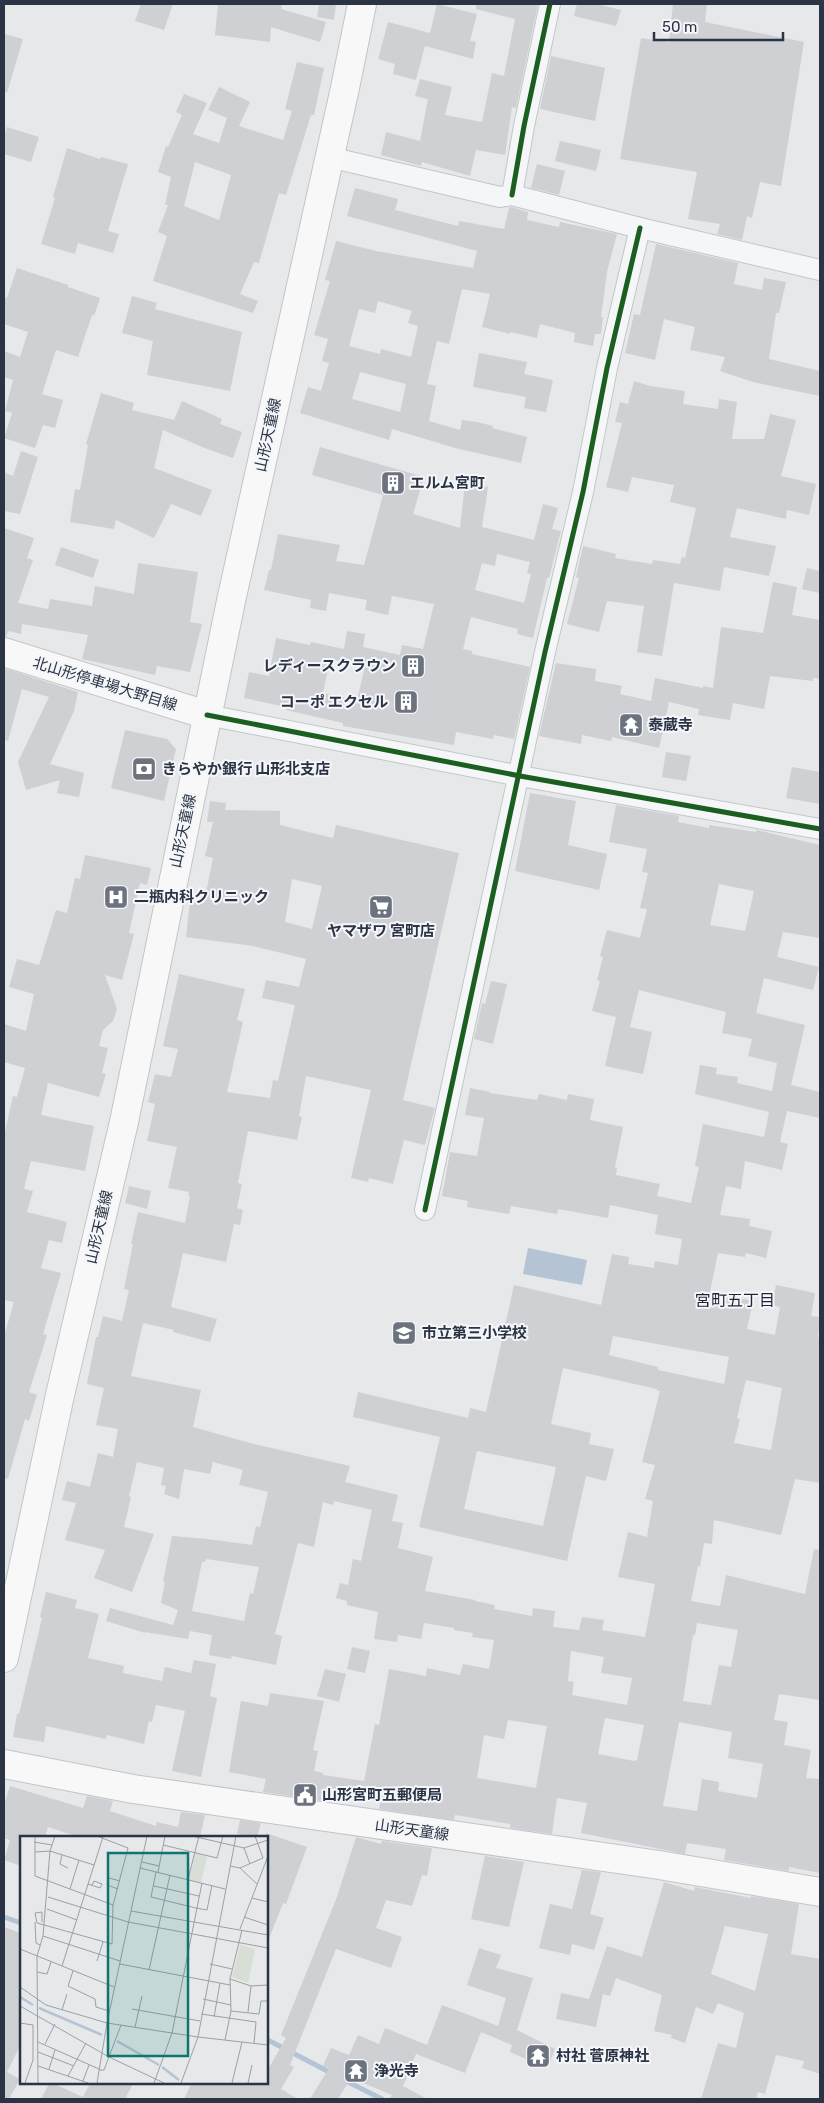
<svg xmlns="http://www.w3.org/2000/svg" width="824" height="2103" viewBox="0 0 824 2103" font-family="Rubik,'Noto Sans JP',sans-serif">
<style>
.water{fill:#b4c4d5}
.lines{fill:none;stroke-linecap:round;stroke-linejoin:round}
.stream{stroke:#b4c4d5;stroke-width:5}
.building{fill:#ced0d3;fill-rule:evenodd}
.street-casing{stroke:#c4c6c8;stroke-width:22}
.secondary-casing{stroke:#c4c6c8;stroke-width:30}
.primary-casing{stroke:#c2c5c8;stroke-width:30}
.street{stroke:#f5f6f7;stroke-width:20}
.secondary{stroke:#f8f8f8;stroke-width:28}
.primary{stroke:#f8f8f8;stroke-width:28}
.cycleway-casing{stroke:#f4f6f9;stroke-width:8}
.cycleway{stroke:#1b5e20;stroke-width:5}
.labels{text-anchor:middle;stroke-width:4;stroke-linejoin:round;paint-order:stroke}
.street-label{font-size:15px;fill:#2b3445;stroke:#f4f6f9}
.poi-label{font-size:15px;font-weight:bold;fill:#2b3445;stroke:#f4f6f9;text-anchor:start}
.neighbourhood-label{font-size:16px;fill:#1d2536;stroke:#f4f6f9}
.inset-river{fill:none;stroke:#b4c4d5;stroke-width:2.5}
.inset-road{fill:none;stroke:#9ba0a8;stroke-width:1}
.view{fill:#0f766e;fill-opacity:0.15;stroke:#0f766e;stroke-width:2.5}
.inset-edge{fill:none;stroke:#2b3445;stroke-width:2.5}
</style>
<rect width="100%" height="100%" fill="#e6e8ea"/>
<polygon class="water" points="528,1248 587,1260 582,1285 523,1274"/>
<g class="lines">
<g class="stream">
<polyline points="4,1917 21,1923"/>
<polyline points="266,2039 333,2074"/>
<polyline points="342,2079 382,2099"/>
</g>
</g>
<g class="building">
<polygon points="141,4 173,4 164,30 135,21"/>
<polygon points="218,4 282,4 281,9 326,22 320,42 271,27 270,42 215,35"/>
<polygon points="319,4 336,4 334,20 317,17"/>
<polygon points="437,4 477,14 470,41 476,42 473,59 425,46 416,80 393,74 395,64 378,59 388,22 430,33"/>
<polygon points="476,4 538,4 516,108 512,107 505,155 476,150 470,176 422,162 421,166 381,155 386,132 420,141 428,99 415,96 420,79 452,87 445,115 482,122 492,73 504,76 515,19 476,9"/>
<polygon points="577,4 597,4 621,10 616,26 574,16"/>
<polygon points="673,4 707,4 705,22 804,42 781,186 760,182 752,218 747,216 742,240 717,234 720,224 688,219 697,172 620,159 641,38 669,42"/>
<polygon points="4,34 23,39 7,93 4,92"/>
<polygon points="551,56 605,68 595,121 540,109"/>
<path d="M297 62 324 68 314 115H311L286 195 279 193 259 263 254 262 240 294 258 301 253 313 153 281 167 236 158 232 168 205H165L171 177 158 172 166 146 168 147 182 115 176 112 184 94 207 103 193 134 219 143 227 118 208 110 219 87 250 102 239 126 283 140 292 111 285 109ZM195 162 231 175 219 220 184 206Z"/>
<polygon points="7,127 39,137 31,162 4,154 4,137"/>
<polygon points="560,141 601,150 596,171 555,161"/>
<polygon points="67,148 100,159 101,157 128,164 108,231 119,234 113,253 78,243 75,254 41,244 55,198 53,197"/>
<polygon points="537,164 565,171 559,195 531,188"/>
<path d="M355 188 398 199 395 210 458 226 459 221 504 229 509 208 511 207 528 212 527 220 559 227 560 222 617 234 607 272 601 317H603L601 334H595L593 346 574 342 575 333 540 324 537 338 510 332V334L482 327 490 294 462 289 449 344 437 341 427 384 436 386 429 421 460 430 462 420 477 422 493 426 492 428 527 437 521 463 455 448 392 429 389 440 300 413 308 387 321 391 329 363 322 361 328 339 314 335 330 281 325 280 336 241 376 251 473 268 477 251 347 216ZM378 301 412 311 408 323 418 326 411 357 381 349 380 354 349 346 359 309 375 313ZM360 372 406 384 400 412 352 399Z"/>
<polygon points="656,244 738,263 734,284 762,290 764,278 786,282 779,313 776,313 769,359 820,371 820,396 753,382 720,371 725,357 690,350 695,327 664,319 655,360 625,353 634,314 640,315"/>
<polygon points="17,268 68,285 68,287 100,298 94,316 92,315 78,357 56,350 42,394 63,400 55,428 43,425 35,448 4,438 12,413 5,411 13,380 4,377 4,351 20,357 28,332 4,324 4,297 7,298"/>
<polygon points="132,296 157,303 155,309 242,332 230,391 147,375 153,341 122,333"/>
<polygon points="479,353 527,362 524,374 553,380 546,412 524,408 526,397 473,387"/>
<polygon points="634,381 650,386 685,391 683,404 718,409 719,399 737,402 732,439 764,439 770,414 796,420 781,476 816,484 809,515 787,510 786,519 737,508 730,537 776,546 769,576 724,567 720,591 674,583 662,656 637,652 644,606 607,601 599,632 567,624 579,578 576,577 583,546 616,554 615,558 652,564 653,560 680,564 682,557 685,558 696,508 670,502 674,485 632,477 628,492 606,487 622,423 615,422 620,402 628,404"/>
<polygon points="101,393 134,403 132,410 174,420 182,401 222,419 220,424 242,432 233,458 207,449 163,430 154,468 212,490 201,516 171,504 154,538 116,520 114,529 70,522 75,489 80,490 88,445 86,444"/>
<path d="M320 447 424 477 413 514 460 528 465 484 488 487 482 527 534 540 543 504 558 508 552 529 561 531 549 578H547L533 638 517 634 518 629 471 617 463 649 472 651V654L530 667 514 739 494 735 493 739 456 732 454 745 343 726V723L286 710V707L244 698 249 672 269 676 276 638 310 645 311 642 344 649 347 631 365 634 363 647 400 655 402 645 423 649 434 604 392 596 388 615 365 610 367 600 329 593 326 611 310 608 311 600 264 590 269 570H271L278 534 340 545 336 561 364 565 383 495 312 475ZM497 554 530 562 527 573 531 574 524 603 475 590 482 563 495 566ZM330 659 365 665 357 701 323 693Z"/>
<polygon points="21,451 38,457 20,514 4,511 4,472 13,476"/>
<polygon points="4,528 34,538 27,558 33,560 18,603 48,609 50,599 92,606 95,586 134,594 138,563 198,572 190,622 202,624 190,672 157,666 155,675 82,659 88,635 22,624 21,634 8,631 6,637 4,637"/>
<polygon points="61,547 99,560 93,578 55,565"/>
<polygon points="807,568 820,571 820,593 802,589"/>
<polygon points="773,582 797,587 792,615 820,620 820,679 813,678 813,681 770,676 764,709 733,703 730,720 698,715 699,709 669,702 659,748 612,737 611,741 582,735 581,744 539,736 556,663 596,669 595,681 622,686 620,694 651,701 655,678 703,688 703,686 713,688 721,627 763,633"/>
<polygon points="4,668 78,692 74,711 50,764 84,773 79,797 57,793 60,780 26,790 18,762 49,697 22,689 8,741 4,740"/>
<polygon points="125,730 167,739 176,749 164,801 111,788"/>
<polygon points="666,752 691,756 686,781 662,777"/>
<polygon points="792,767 820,772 820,804 786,798"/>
<polygon points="530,793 576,801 568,845 607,854 599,890 515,871"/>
<path d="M210 801 226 803 225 810 280 811V825L333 838 336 825 459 853 403 1100 435 1108 425 1145 404 1140 393 1184 369 1178 368 1182 351 1178 371 1090 306 1076 299 1116 302 1117 297 1140 248 1131 238 1183 242 1184 237 1208 243 1210 240 1225 234 1224 226 1262 183 1253 171 1307 217 1319 210 1342 173 1332 174 1330 143 1323 131 1376 201 1390 193 1427 250 1443 350 1466 345 1482 398 1495 392 1521 403 1523 398 1548 433 1557 425 1591 475 1600V1601L495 1605 494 1609 532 1616 533 1608 555 1611 553 1627 579 1630 582 1617 604 1620 602 1630 645 1637 655 1584 618 1577 628 1532 647 1537 653 1501 645 1499 655 1465 642 1462 660 1391H657V1389L563 1368 551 1424 591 1433 589 1444 614 1449 606 1481 586 1476 567 1561 419 1527 440 1437 353 1417 358 1392 468 1418 470 1408 486 1412 514 1285 601 1305 612 1254 629 1257 628 1264 654 1268 655 1261 678 1265 682 1239 655 1234 658 1215 610 1205 608 1218 558 1209 557 1214 511 1206 509 1214 467 1207 468 1201 442 1196 450 1152 477 1156 484 1118 465 1115 470 1088 490 1092V1093L537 1100 539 1094 567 1100 568 1094 594 1099 590 1120 623 1127 615 1167 617 1168 616 1175 660 1184 657 1196 691 1203 699 1167 695 1166 703 1124 764 1137 769 1112 695 1094 700 1065 717 1068 716 1074 738 1077 737 1083 772 1091 777 1063 748 1056 752 1039 722 1033 726 1012 639 990 630 1027 652 1032 643 1074 605 1066 616 1017 592 1011 600 981 597 980 603 957 600 956 607 930 640 938 647 909 640 908 648 873 642 872 647 849 609 842 616 805 679 816 678 822 709 828V825L756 832 757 830 820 845V938L783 932 777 957 819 967 813 990 764 978 756 1013 805 1025 791 1085 820 1092V1118L787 1111 780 1142 788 1144 782 1170 745 1161 741 1189 726 1186 720 1215 750 1219 749 1226 772 1231 766 1258 746 1253 745 1257 718 1253 710 1292 753 1301 747 1329 775 1335 780 1307 772 1305 776 1285 815 1293 811 1316 820 1317 818 1337 820 1338V1483L795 1479 781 1535 714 1520 712 1544 704 1543 700 1567 698 1566 691 1601 720 1606 726 1575 805 1594 814 1549 820 1550V1700L779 1694 774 1720 788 1722 784 1745 811 1750 806 1778 820 1779V1873L789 1867V1871L724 1860 726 1849 687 1843 685 1854 581 1833 587 1803 557 1798 552 1834 510 1828V1824L455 1815 454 1820 379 1809 381 1799 340 1792 338 1803 263 1792 266 1779 229 1772 241 1701 268 1706 270 1693 324 1701 313 1750 318 1751 314 1771 323 1773V1775L364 1781 375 1724 379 1725 389 1669 426 1676 427 1668 460 1675 463 1664 489 1669 494 1640 472 1637 473 1633 454 1630V1628L424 1623 421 1639 398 1635 397 1642 374 1639 378 1612 347 1605V1601L336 1598 340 1583 348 1585 353 1559 361 1561 372 1510 334 1501 333 1505 323 1502 314 1547 298 1543 275 1634 282 1636 276 1665 232 1656 231 1659 209 1655 212 1635 190 1631 188 1639 145 1632V1633L106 1621 110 1608 173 1625 178 1610 161 1603 165 1582H163L172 1536 207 1539 252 1545 256 1526 260 1527 268 1492 239 1485 243 1470 213 1462 210 1474 184 1469 179 1499 164 1494 166 1486 161 1485 164 1468 137 1462 129 1496 131 1497 124 1527 154 1534 132 1592 94 1578 105 1550 65 1540 76 1503 62 1500 67 1481 90 1487 98 1453 113 1457 118 1429 96 1425 104 1388 87 1384 96 1337H98L103 1316 122 1321 129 1290 124 1289 133 1244H131L138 1212 185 1223 190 1196 188 1195 189 1192 168 1188 177 1147 147 1141 155 1104 148 1102 155 1074 171 1077 178 1049 163 1046 179 974 245 989 237 1020 243 1022 227 1092 270 1098 273 1080 278 1081 295 1005 262 998 266 980 299 987 306 959 253 946 186 937 190 901 204 903 213 858 205 856 213 822H207ZM292 879 322 886 312 929 285 922ZM719 884 754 891 745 931 710 925ZM613 1336 729 1357 724 1384 658 1370V1367L609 1355ZM746 1380 782 1388 771 1450 734 1443 740 1419 737 1418ZM477 1451 556 1467 543 1526 464 1509ZM206 1559 259 1567 253 1594 250 1593 244 1621 192 1611 202 1562H205ZM697 1623 738 1630 731 1667 719 1665 711 1705 683 1701 693 1635H695ZM571 1651 604 1657 601 1673 632 1678 627 1705 572 1695 574 1682 568 1681ZM605 1718 644 1725 637 1760 634 1761 598 1754ZM508 1720 547 1726 536 1788 477 1778 484 1735 504 1739ZM679 1722 732 1732 728 1758 763 1764 757 1798 718 1791 719 1782 702 1779 697 1811 663 1806Z"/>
<polygon points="85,855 151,868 147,885 140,883 129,933 134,934 122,980 105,975 117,1009 113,1021 103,1030 99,1046 108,1048 102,1073 106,1074 99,1097 48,1083 41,1115 94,1126 85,1171 31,1161 24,1189 33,1191 27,1212 67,1222 62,1243 49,1240 41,1268 61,1273 43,1334 47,1335 29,1392 37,1395 29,1421 25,1419 8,1479 4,1478 4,1336 14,1302 4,1300 4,1136 13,1096 17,1097 25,1068 4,1062 4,1024 26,1031 34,994 9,987 17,959 39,965 56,910 67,913 75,878 80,879"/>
<polygon points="491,981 507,984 493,1044 474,1039 482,1003 485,1004"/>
<polygon points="129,1186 151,1191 147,1209 125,1203"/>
<polygon points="46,1592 77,1600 75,1608 99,1614 88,1658 124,1666 123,1673 162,1681 165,1667 191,1673 194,1660 216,1664 210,1696 217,1698 201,1777 172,1771 185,1711 156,1705 152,1722 149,1721 144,1744 107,1735 106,1739 46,1726 44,1742 13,1737 17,1714 19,1714 42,1618 40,1617"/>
<polygon points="352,1647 370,1651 365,1673 347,1669"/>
<polygon points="325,1669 346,1674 339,1702 317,1696"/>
<polygon points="10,1786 83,1808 87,1796 113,1801 110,1811 156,1826 157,1822 178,1827 181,1812 205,1815 200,1837 79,1837 48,1827 45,1837 21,1837 21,1866 4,1860 10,1840 4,1838 4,1805"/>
<polygon points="240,1820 261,1823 257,1837 237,1834"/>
<polygon points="266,1833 307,1847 286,1904 283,1903 267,1944"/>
<polygon points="356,1837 381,1844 382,1841 432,1848 427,1876 422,1875 412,1906 386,1900 376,1928 402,1937 391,1968 336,1949 290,2065 294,2067 281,2089 298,2099 184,2099 192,2082 266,2082 266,2073 286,2038 281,2035 337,1897"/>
<polygon points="485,1856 524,1862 509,1927 471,1919"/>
<polygon points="582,1870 601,1872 590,1914 604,1918 594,1950 572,1944 570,1955 539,1948 550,1904 572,1909"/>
<path d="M664 1882 694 1891 695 1887 751 1898V1896L799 1904 791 1954 820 1959V2074L802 2068 804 2061 776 2055 765 2094 758 2092 756 2099H701L718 2043 736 2048 744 2013 718 2003 713 2014 696 2007 685 2043 671 2038 672 2035 654 2031 662 1995 616 1978 610 1996 603 1994 596 2027 556 2019 561 1993 589 1999 607 1946 642 1957ZM725 1926 768 1934 755 1991 711 1974Z"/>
<polygon points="4,1927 21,1933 21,2044 7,2072 20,2079 9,2099 4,2099"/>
<polygon points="479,1948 501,1955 496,1968 533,1978 517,2030 555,2049 549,2064 528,2055 526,2059 510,2052 512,2045 481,2032 465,2073 416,2054 403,2086 427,2099 389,2099 392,2095 351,2078 338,2099 310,2099 329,2068 323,2066 331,2048 349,2055 358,2035 379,2044 385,2028 427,2045 442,2005 498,2026 506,1998 467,1985"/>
<polygon points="50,2082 83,2097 91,2082 134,2082 125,2099 41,2099"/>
</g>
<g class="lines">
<defs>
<g id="street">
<polyline points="329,157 500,197 512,195 640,228 820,270"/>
<polyline points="512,195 524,126 550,4"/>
<polyline points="207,715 520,776 820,829"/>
<polyline points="425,1210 545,652 583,492 607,368 640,228"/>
</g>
<polyline id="secondary" points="4,652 207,715"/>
<g id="primary">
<polyline points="4,1658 60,1395 124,1122 231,601 345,88 362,4"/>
<polyline points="4,1764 133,1789 659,1865 820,1892"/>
</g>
</defs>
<use href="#street" class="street-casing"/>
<use href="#secondary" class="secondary-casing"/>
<use href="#primary" class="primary-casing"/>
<use href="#street" class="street"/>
<use href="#secondary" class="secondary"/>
<use href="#primary" class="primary"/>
<defs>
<g id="cycleway">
<polyline points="512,195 524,126 550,4"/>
<polyline points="207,715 520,776 820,829"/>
<polyline points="425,1210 545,652 583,492 607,368 640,228"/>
</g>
</defs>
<use href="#cycleway" class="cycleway-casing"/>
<use href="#cycleway" class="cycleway"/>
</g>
<defs>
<symbol id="building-square" viewBox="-11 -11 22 22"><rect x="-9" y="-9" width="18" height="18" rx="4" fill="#6c737f" stroke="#f4f6f9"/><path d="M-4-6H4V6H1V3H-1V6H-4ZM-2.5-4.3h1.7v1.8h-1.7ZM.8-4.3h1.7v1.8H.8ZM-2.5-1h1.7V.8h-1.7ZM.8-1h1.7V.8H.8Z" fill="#fff"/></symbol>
<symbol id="temple-square" viewBox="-11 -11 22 22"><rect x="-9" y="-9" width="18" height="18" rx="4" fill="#6c737f" stroke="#f4f6f9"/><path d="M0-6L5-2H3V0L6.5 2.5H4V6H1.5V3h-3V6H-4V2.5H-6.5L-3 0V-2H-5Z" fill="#fff"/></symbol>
<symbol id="bank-square" viewBox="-11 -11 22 22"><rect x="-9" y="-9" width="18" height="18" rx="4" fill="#6c737f" stroke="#f4f6f9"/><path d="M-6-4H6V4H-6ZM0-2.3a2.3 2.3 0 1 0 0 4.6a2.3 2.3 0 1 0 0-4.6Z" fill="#fff"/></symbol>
<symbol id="hospital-square" viewBox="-11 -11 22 22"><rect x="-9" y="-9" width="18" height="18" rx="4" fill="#6c737f" stroke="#f4f6f9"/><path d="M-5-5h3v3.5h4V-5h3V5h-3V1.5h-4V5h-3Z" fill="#fff"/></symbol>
<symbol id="supermarket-square" viewBox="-11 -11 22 22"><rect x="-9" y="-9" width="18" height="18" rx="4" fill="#6c737f" stroke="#f4f6f9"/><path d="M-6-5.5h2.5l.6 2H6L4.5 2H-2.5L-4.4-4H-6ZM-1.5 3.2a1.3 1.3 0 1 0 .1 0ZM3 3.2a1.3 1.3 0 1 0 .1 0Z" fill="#fff"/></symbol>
<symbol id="school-square" viewBox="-11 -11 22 22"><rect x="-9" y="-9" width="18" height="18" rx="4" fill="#6c737f" stroke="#f4f6f9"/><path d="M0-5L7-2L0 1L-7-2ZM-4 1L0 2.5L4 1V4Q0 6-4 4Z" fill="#fff"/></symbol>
<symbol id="civic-square" viewBox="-11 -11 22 22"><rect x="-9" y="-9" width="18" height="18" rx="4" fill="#6c737f" stroke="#f4f6f9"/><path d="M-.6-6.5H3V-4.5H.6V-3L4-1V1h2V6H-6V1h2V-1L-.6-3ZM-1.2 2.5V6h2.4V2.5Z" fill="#fff"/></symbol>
</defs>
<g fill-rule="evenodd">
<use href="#building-square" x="379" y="469" width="28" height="28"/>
<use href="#building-square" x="399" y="652" width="28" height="28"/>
<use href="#building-square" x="392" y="688" width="28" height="28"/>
<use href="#temple-square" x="617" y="711" width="28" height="28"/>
<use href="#bank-square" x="130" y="755" width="28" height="28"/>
<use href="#hospital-square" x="102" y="883" width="28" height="28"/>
<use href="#supermarket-square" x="367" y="893" width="28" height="28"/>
<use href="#school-square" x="390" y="1319" width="28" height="28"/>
<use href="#civic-square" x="291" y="1781" width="28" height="28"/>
<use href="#temple-square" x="524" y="2042" width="28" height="28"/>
<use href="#temple-square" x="342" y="2057" width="28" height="28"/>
</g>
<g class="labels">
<g class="street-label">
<text transform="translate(268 435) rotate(-78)" y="5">山形天童線</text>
<text transform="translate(105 684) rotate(17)" y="5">北山形停車場大野目線</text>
<text transform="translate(183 831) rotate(-78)" y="5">山形天童線</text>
<text transform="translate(99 1227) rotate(-77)" y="5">山形天童線</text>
<text transform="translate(412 1830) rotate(8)" y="5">山形天童線</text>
</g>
<g class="poi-label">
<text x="410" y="488">エルム宮町</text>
<text x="396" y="671" text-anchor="end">レディースクラウン</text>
<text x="388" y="707" text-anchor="end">コーポ エクセル</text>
<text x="648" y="730">泰蔵寺</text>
<text x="162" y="774">きらやか銀行 山形北支店</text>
<text x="134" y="902">二瓶内科クリニック</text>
<text x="381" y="936" text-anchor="middle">ヤマザワ 宮町店</text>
<text x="422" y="1338">市立第三小学校</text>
<text x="322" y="1800">山形宮町五郵便局</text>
<text x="556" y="2061">村社 菅原神社</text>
<text x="374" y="2076">浄光寺</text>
</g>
<g class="neighbourhood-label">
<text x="735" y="1306">宮町五丁目</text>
</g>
</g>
<g transform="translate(20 1836)">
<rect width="248" height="248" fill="#e6e8ea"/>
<path d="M175 17 187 20 181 47 168 43ZM220 109 235 113 228 147 212 141Z" fill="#d6ded6"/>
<path class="inset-river" d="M0 161 13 169M19 172 82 199M97 205 139 229M142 231 159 244"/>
<path class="inset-road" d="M127 0 87 187 178 201 161 247M172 0 224 12 248 4M216 0 178 201 248 209M14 6 32 9M143 9 197 22 203 0M224 12 230 28M15 16V0M42 19 40 28 48 32M122 26 139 30M74 29 30 15 15 16V40L93 69M210 30 220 32 243 22 235 0M120 32 205 53M220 32 237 48M136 36 131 61 176 72 187 74 192 49M138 36 145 0M168 43 179 0M68 48 80 52 82 48 74 45 72 49M134 50 179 60M50 53 59 24M98 53 87 49 89 42 100 45M28 61 108 86M232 62 248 66M27 73 57 84M111 75 248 99M224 81 248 89M15 86 16 107 20 109M22 86V76L15 77 17 87 92 108 93 69 108 12 77 0M108 86 248 112M220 93 248 20M23 100 100 125M0 113 94 151M77 125 83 106M100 128 210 149M190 128 212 133M42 130 83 1M129 134 150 39M53 135 48 150 75 163 76 171 89 175M17 136 27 138 31 126M210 143 231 150 248 149M0 151 26 169 87 187 77 247M183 163 211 169M0 170 89 221 144 247M112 173 180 185M42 174 47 158M211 175 239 178 241 165H248M228 176 231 150M181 178 236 186 234 207M194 181 200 147M0 187 13 189V224L5 247M115 191 122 160M205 204 211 175 210 143 222 94M18 206 79 233M25 208 35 188M18 216 54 230M18 230 68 247M29 233 35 214M79 234H84L101 189M48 240 66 207M63 245 69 229M18 247 17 120 23 100 30 15 35 0M134 247 152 197 182 47M212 247 222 206M228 247 232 229"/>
<path class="view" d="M88 17H168V220H88Z"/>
<rect width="248" height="248" class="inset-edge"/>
</g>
<rect width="824" height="2103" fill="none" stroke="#2b3445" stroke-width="10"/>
<path d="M654 32v8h129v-8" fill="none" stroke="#2b3445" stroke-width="2.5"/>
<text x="662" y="32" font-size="15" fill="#2b3445" stroke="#f4f6f9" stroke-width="4" paint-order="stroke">50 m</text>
</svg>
